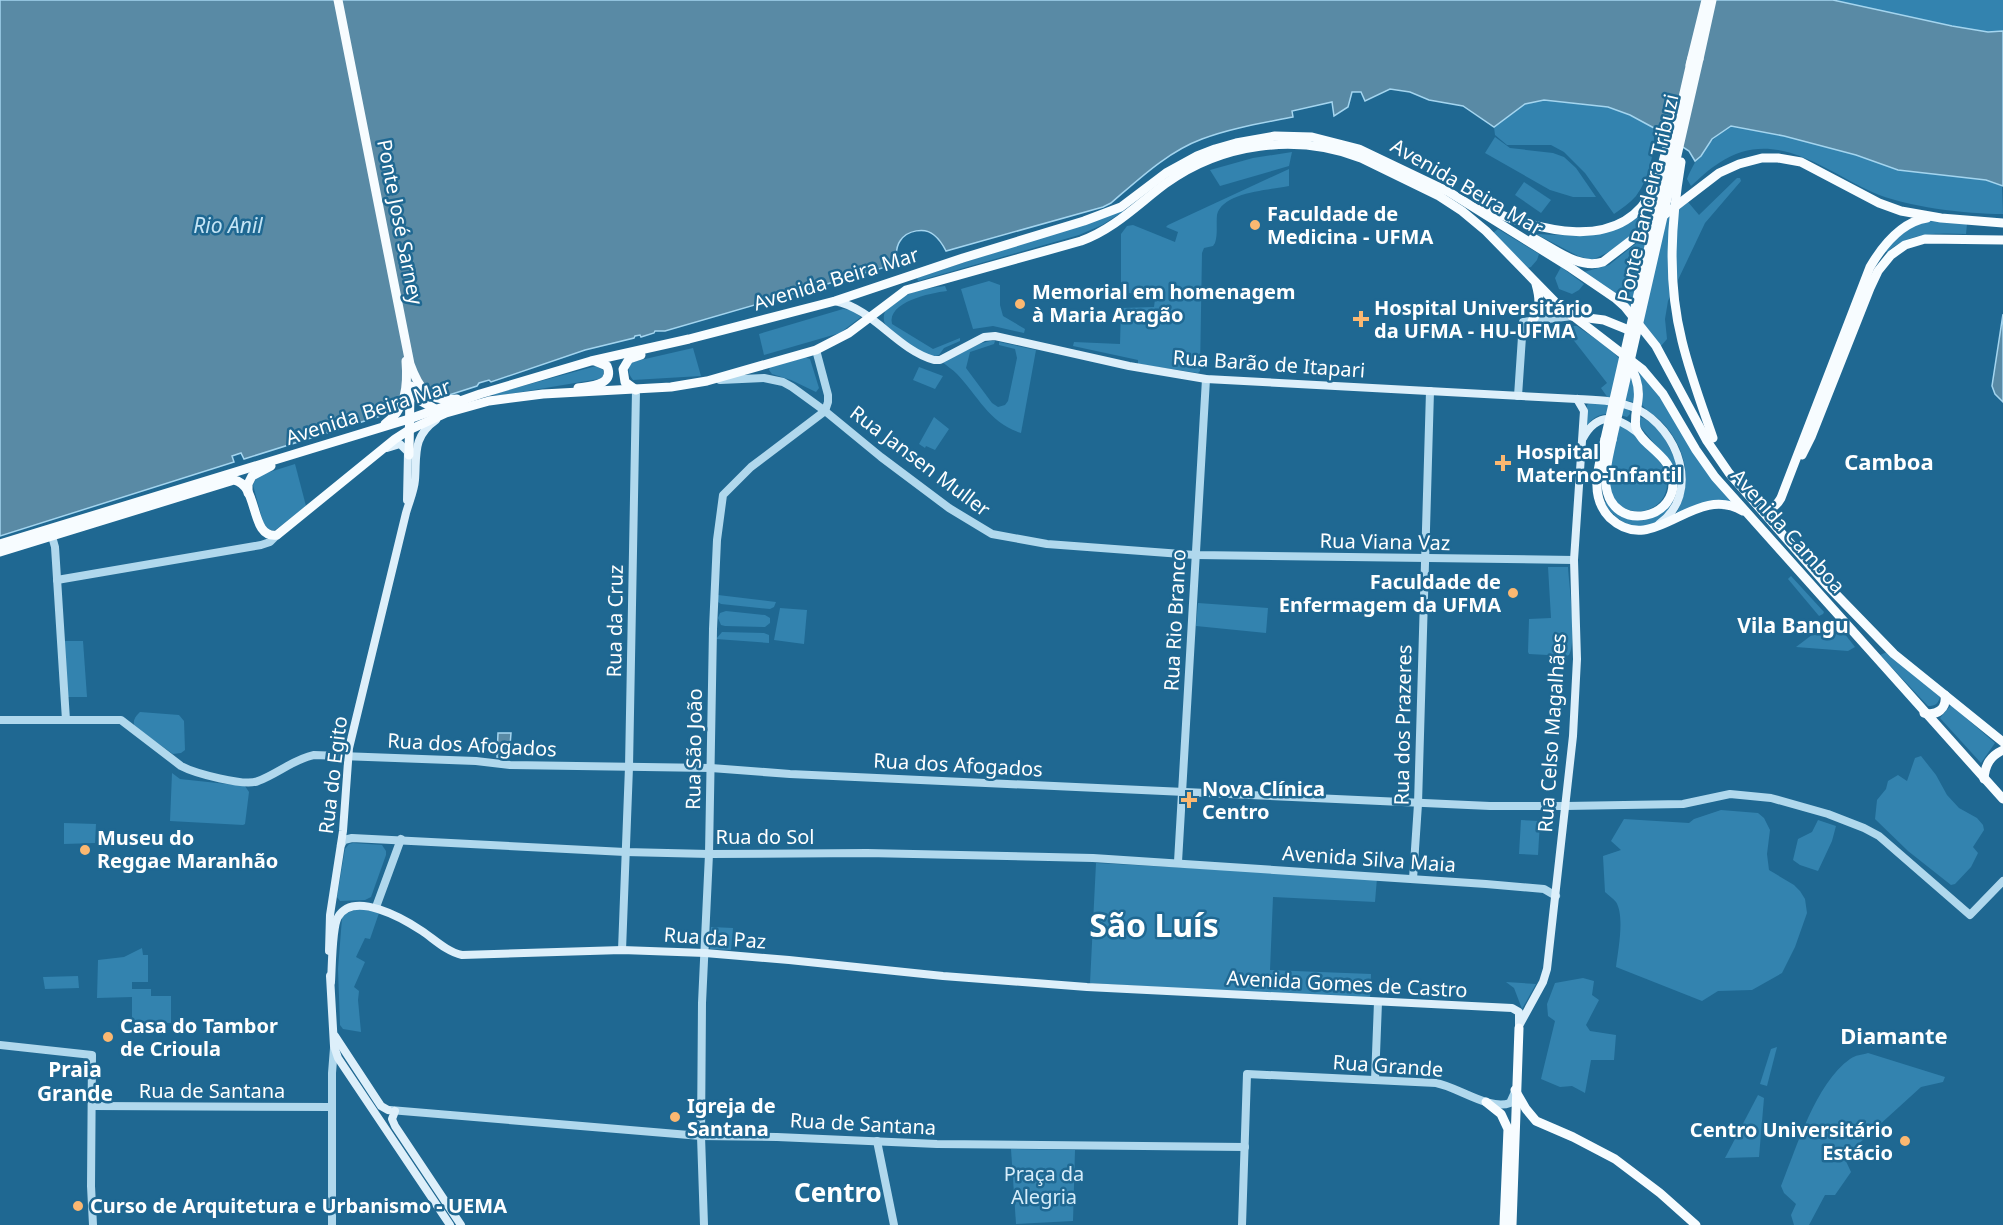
<svg xmlns="http://www.w3.org/2000/svg" width="2003" height="1225" viewBox="0 0 2003 1225" font-family="'Noto Sans',sans-serif">
<style>
.green{fill:#3383af}
.water{fill:#598aa5;stroke:#a4d5ef;stroke-width:1.5}
.lines{fill:none;stroke-linecap:round;stroke-linejoin:round}
.tertiary{stroke:#b0d8ed;stroke-width:8}
.secondary{stroke:#ddeffa;stroke-width:8}
.primary{stroke:#f7fcff;stroke-width:9}
.primary-bridge{stroke:#f7fcff;stroke-width:9}
.poi-dot{fill:#fbb871;stroke:#1f6892;stroke-width:2}
.labels{text-anchor:middle;stroke-width:5;stroke-linejoin:round;paint-order:stroke}
.street-label{font-size:20px;fill:#fff;stroke:#1f6892}
.poi-label{font-size:20px;font-weight:bold;fill:#fff;stroke:#1f6892;text-anchor:start}
.park-label{font-size:20px;fill:#d6edfa;stroke:#1f6892}
.water-label{font-size:21px;font-style:italic;fill:#c4e4f5;stroke:#1f6892}
.neighbourhood-label{font-size:21px;font-weight:bold;fill:#fff;stroke:#1f6892}
.quarter-label{font-size:22px;font-weight:bold;fill:#fff;stroke:#1f6892}
.district-label{font-size:26px;font-weight:bold;fill:#fff;stroke:#1f6892}
.town-label{font-size:32px;font-weight:bold;fill:#fff;stroke:#1f6892}
</style>
<rect width="100%" height="100%" fill="#1f6892"/>
<g class="green">
<polygon points="1833,0 2003,0 2003,31 1988,32 1952,26"/>
<path d="M1544 100 1608 107 1630 115 1654 128C1655 149 1650 178 1636 196 1630 203 1622 208 1614 214L1585 173 1564 152 1551 145H1507L1495 135 1494 127 1525 104Z"/>
<path d="M1731 126 1784 136 1856 155 1898 170 1986 180 2002 185 2003 214C1967 214 1905 207 1872 192 1824 170 1774 126 1719 163 1709 169 1700 178 1691 186L1687 179C1697 155 1709 140 1731 126Z"/>
<polygon points="1495,137 1510,148 1553,153 1564,157 1576,168 1596,197 1573,197 1550,190 1485,153"/>
<polygon points="1292,152 1289,166 1220,186 1210,170 1253,158"/>
<path d="M1289 169V186C1270 190 1222 192 1217 215 1216 224 1218 234 1215 243L1213 246 1204 248 1202 253 1200 371 1198 373 1138 364V360L1073 346 1074 342 1120 344 1121 308 1154 307 1155 299 1121 291V234L1127 226 1133 225 1175 242 1178 232 1166 227 1168 225Z"/>
<polygon points="1737,178 1740,178 1741,181 1705,223 1668,301 1665,319 1667,339 1661,346 1625,301 1584,272 1609,265 1688,202 1699,215"/>
<polygon points="1524,182 1551,200 1541,213 1515,195"/>
<polygon points="1122,210 1124,211 1102,225 1079,235 918,281 917,278"/>
<path d="M1647 211 1642 226 1613 250 1592 260 1578 256 1536 234C1585 236 1604 240 1647 211Z"/>
<path d="M1928 221 1967 224 1966 234C1937 233 1910 232 1887 252L1884 251 1911 226Z"/>
<polygon points="1498,229 1539,254 1537,260 1531,267 1528,268 1493,233"/>
<polygon points="1561,267 1584,284 1579,290 1572,294 1559,289 1555,278"/>
<polygon points="989,281 1000,285 1000,305 1003,316 1025,329 1024,333 993,326 973,329 961,289"/>
<path d="M945 286 947 291C930 293 887 302 892 324L933 349 960 338V341L944 348 939 355C935 356 934 357 930 356 920 354 888 333 885 324 876 296 928 288 945 286Z"/>
<polygon points="843,309 851,310 861,317 840,333 764,355 759,334"/>
<path d="M1570 326H1577C1596 340 1629 358 1634 383 1635 389 1634 396 1634 402L1608 398 1601 388 1607 383 1568 333V327Z"/>
<path d="M990 341H995L994 344 970 352 966 368 992 403 998 407 1005 405 1008 401 1017 358 1015 349 999 345V342L1036 350 1021 433C989 423 979 397 957 374 952 369 947 366 942 362L979 344Z"/>
<path d="M693 348 701 376 633 380C629 375 626 368 632 362Z"/>
<polygon points="805,357 810,359 819,388 816,392 791,380 772,374 769,370 770,367"/>
<polygon points="596,366 603,370 603,376 599,379 503,395 490,395"/>
<polygon points="919,367 943,376 935,389 913,380"/>
<path d="M1639 372 1657 392 1703 467 1734 503 1676 514C1694 481 1686 446 1660 420 1654 415 1647 411 1642 405L1643 390Z"/>
<path d="M1590 402 1629 408 1630 414 1627 417C1612 412 1596 411 1587 426V405Z"/>
<polygon points="934,417 949,429 935,450 926,446 925,448 919,444"/>
<path d="M1640 417C1651 420 1661 432 1666 441 1672 453 1678 463 1678 476 1679 493 1670 515 1654 524 1635 534 1612 518 1604 502H1608C1634 523 1644 530 1669 502L1667 459 1639 425Z"/>
<path d="M1618 425C1638 430 1650 451 1663 466 1684 513 1617 530 1608 485 1606 474 1616 438 1618 425Z"/>
<polygon points="295,464 306,506 278,528 275,530 268,530 263,522 253,485 257,476"/>
<path d="M1548 567H1568C1569 585 1577 642 1569 655L1566 656 1529 654 1528 652 1529 619 1551 618Z"/>
<polygon points="1791,576 1824,612 1823,614 1819,616 1788,579"/>
<polygon points="718,595 776,602 774,607 770,609 721,604 718,602"/>
<polygon points="1198,603 1268,608 1266,633 1196,626"/>
<polygon points="780,608 807,610 804,644 774,640"/>
<polygon points="726,611 765,615 770,618 770,623 765,627 725,626 721,625 718,618 720,613"/>
<polygon points="1833,619 1855,647 1848,651 1796,647"/>
<polygon points="722,632 764,633 769,635 769,643 716,639"/>
<polygon points="64,641 83,641 87,697 68,697"/>
<path d="M1887 652 1940 697C1938 704 1935 706 1928 706L1880 655Z"/>
<polygon points="1951,705 1995,743 1981,763 1940,718"/>
<path d="M140 712 179 715 184 721 185 750 181 753 173 754 135 727C132 721 135 717 140 712Z"/>
<polygon points="1921,756 1936,775 1947,795 1959,808 1977,818 1983,825 1984,830 1973,847 1978,853 1971,867 1955,884 1951,885 1908,851 1875,819 1877,800 1886,789 1888,781 1898,775 1907,781 1915,758"/>
<polygon points="172,773 180,779 245,786 249,792 245,824 243,825 170,821"/>
<path d="M1721 810 1758 813 1764 818 1770 830 1767 854 1769 870 1794 885 1800 891 1805 899 1807 913 1795 947 1782 973 1752 990 1718 991 1702 1001 1616 967C1618 951 1625 916 1616 902 1613 898 1608 895 1605 892L1603 856 1621 850 1611 841 1624 819 1689 823 1694 819Z"/>
<polygon points="1521,820 1540,821 1538,855 1519,854"/>
<polygon points="1818,820 1836,826 1832,841 1818,871 1800,865 1793,860 1798,839 1812,832"/>
<polygon points="64,823 96,824 95,843 64,844"/>
<polygon points="353,843 382,845 386,851 386,855 371,897 365,900 340,901 337,897 345,849 349,844"/>
<polygon points="1096,863 1377,878 1375,902 1273,897 1270,970 1371,974 1370,1000 1090,983"/>
<polygon points="360,908 379,913 370,939 365,938 356,957 365,962 354,987 359,991 358,1000 361,1032 343,1029 340,1025 338,969 342,918 344,914"/>
<polygon points="711,927 733,928 731,950 710,949"/>
<polygon points="142,948 143,955 148,955 148,982 132,982 132,989 151,989 151,996 171,996 171,1023 132,1023 132,997 97,998 98,960 124,957"/>
<polygon points="78,976 79,988 45,989 43,977"/>
<polygon points="1583,978 1594,981 1592,995 1599,1000 1586,1025 1590,1031 1616,1035 1614,1060 1591,1060 1585,1093 1572,1086 1560,1087 1541,1079 1555,1021 1548,1016 1547,1004 1555,983"/>
<polygon points="1506,982 1536,984 1522,1009 1514,988"/>
<polygon points="1777,1047 1767,1086 1760,1084 1771,1049"/>
<path d="M1868 1053 1945 1077 1943 1082 1921 1087 1844 1157 1851 1172 1835 1195H1825L1809 1225H1794L1791 1215 1796 1204 1784 1193 1781 1186C1797 1147 1815 1084 1850 1059 1855 1055 1862 1055 1868 1053Z"/>
<polygon points="1758,1095 1764,1098 1759,1157 1725,1158"/>
<polygon points="1011,1149 1075,1150 1073,1221 1016,1224"/>
</g>
<g class="water">
<path d="M0 0H1833L1952 26 1988 32 2003 31V186L1986 180 1898 170 1856 155 1784 136 1731 126 1712 139 1701 156 1695 161 1689 151 1654 128 1630 115 1608 107 1544 100 1525 104 1494 127 1463 106 1429 100 1410 92 1390 89 1365 101 1361 92H1352L1348 107 1334 116 1332 102 1292 111 1293 117C1263 123 1231 128 1202 139 1167 152 1138 180 1111 203L1103 207 946 251C943 245 939 239 934 235 925 227 907 230 900 241 895 248 896 257 896 264L665 331H655L654 333 641 337 640 335 635 336 634 338 585 350 491 382 489 380 479 383 477 386 446 396 437 393 397 406 390 413 244 459 241 453 232 456 234 462 0 536Z"/>
<polygon points="2003,314 2003,402 1995,394 1992,386"/>
<polygon points="498,733 511,733 509,758 497,757"/>
</g>
<g class="lines">
<g class="tertiary">
<polyline points="816,350 828,395 828,402 825,411"/>
<polyline points="720,380 764,378 783,382 792,387 825,411 881,457 949,508 992,534 1047,544 1195,555 1574,560"/>
<polyline points="1518,396 1523,322 1572,316"/>
<polyline points="51,533 55,547 66,720"/>
<polyline points="57,580 261,545 270,542 277,535"/>
<path d="M0 720H121L181 766C194 773 245 787 258 781 277 774 294 759 314 755L476 761 510 765 711 768 790 774 1490 806H1566L1683 804 1730 794 1771 798 1828 814 1864 828 1879 836 1970 915 2003 881"/>
<polyline points="341,845 344,840 352,838 625,852 709,854 867,853 1093,858 1486,884 1544,889 1556,896"/>
<polyline points="1178,862 1206,379"/>
<polyline points="1413,879 1418,804 1430,391"/>
<polyline points="376,907 401,839"/>
<polyline points="622,950 629,767 636,390"/>
<polyline points="0,1045 92,1055 91,1186 93,1225"/>
<polyline points="1375,1080 1378,1002"/>
<polyline points="93,1106 332,1107"/>
<polyline points="390,1110 701,1136 777,1137 937,1144 1245,1147"/>
<polyline points="877,1141 894,1225"/>
<polyline points="332,1225 332,1073 334,1048"/>
<polyline points="704,1225 701,1136 702,1003 709,854 713,629 717,540 723,495 751,467 825,411"/>
<path d="M1242 1225 1247 1074 1436 1083C1458 1087 1490 1111 1510 1103L1515 1092"/>
</g>
<g class="secondary">
<path d="M835 301C874 309 896 349 934 360H940L984 337 995 336 1129 366 1206 379 1577 399C1597 400 1618 400 1637 409 1678 429 1702 493 1659 524"/>
<path d="M1583 438C1598 411 1617 416 1638 433"/>
<polyline points="387,448 400,444 408,452 407,500"/>
<path d="M329 951 330 915 343 831 349 748 406 513C409 502 414 492 415 480 417 455 412 437 436 420"/>
<polyline points="330,976 334,1046 338,1058 450,1225"/>
<path d="M331 982C332 967 332 927 338 917 354 890 404 919 422 931 434 939 447 952 462 955L622 950 705 953 789 960 943 976 1087 987 1512 1008 1519 1012V1028"/>
<polyline points="1520,1024 1543,982 1547,969 1573,736 1577,659 1574,560 1584,411 1577,399"/>
<polyline points="335,1036 381,1106 388,1110"/>
<polyline points="395,1111 392,1119 395,1126 461,1225"/>
</g>
<g class="primary">
<path d="M338 0 410 364C419 389 428 402 457 399"/>
<polyline points="1699,59 1712,0"/>
<polyline points="1690,65 1706,0"/>
<path d="M1482 208C1536 229 1622 257 1654 187 1664 167 1667 143 1673 121"/>
<path d="M1533 238C1554 248 1578 270 1603 262L1719 173 1739 164 1762 158H1778L1801 162 1879 203 1901 211 1941 218 2003 223"/>
<polyline points="1572,316 1604,320 1636,333"/>
<path d="M1532 321C1541 309 1540 298 1536 284"/>
<polyline points="411,386 419,400 437,410"/>
<path d="M578 388C591 386 615 385 607 366L595 361"/>
<polyline points="636,390 625,382 623,369 629,359 641,355"/>
<path d="M385 424C406 409 408 386 406 361"/>
<path d="M1605 439C1599 465 1588 496 1610 518 1654 559 1693 482 1743 511"/>
<path d="M1612 440C1609 455 1604 471 1606 486 1612 534 1682 520 1672 475 1667 454 1641 444 1636 428 1634 419 1637 409 1638 400 1640 386 1635 373 1628 361"/>
<polyline points="409,455 410,389"/>
<polyline points="1802,455 1811,437 1870,288 1878,271 1891,255 1905,245 1925,239 2003,240"/>
<polyline points="248,493 248,484 252,476 271,466"/>
<path d="M1760 508C1770 511 1776 507 1781 498L1870 267C1883 245 1901 222 1927 218"/>
<polyline points="0,544 409,419 480,394 591,361 689,339 835,301 963,258 1084,221 1121,207 1166,173 1197,156 1215,149 1236,143 1275,136 1312,137 1359,149 1449,192 1571,268 1615,298 1625,307 1656,346 1707,441 1729,473 1826,584 1894,654 2003,742"/>
<path d="M0 552 234 480C260 485 249 539 277 535L395 439 409 430 446 413 489 401 543 394 671 387 707 381 816 350 849 333 906 290 1081 241C1114 229 1137 205 1165 184 1221 143 1296 133 1361 158L1439 196 1462 211 1486 231 1555 302 1642 369 1663 394 1696 450 1715 477 2003 799"/>
<path d="M1924 713C1937 716 1947 709 1945 695"/>
<path d="M1984 779C1985 765 1990 756 2003 750"/>
<polyline points="1515,1090 1526,1109 1536,1121 1573,1137 1615,1159 1660,1193 1696,1225"/>
<polyline points="1486,1102 1501,1114 1508,1129 1504,1225"/>
<polyline points="1512,1225 1519,1028"/>
</g>
<g class="primary-bridge">
<path d="M1681 162C1671 222 1667 281 1682 341 1690 374 1702 406 1713 438"/>
<polyline points="1605,439 1692,58"/>
<polyline points="1612,440 1699,59"/>
</g>
</g>
<g class="poi-dot">
<circle cx="1255" cy="225" r="6"/>
<circle cx="1020" cy="304" r="6"/>
<path d="M1358 310h6v6h6v6h-6v6h-6v-6h-6v-6h6z"/>
<path d="M1500 454h6v6h6v6h-6v6h-6v-6h-6v-6h6z"/>
<circle cx="1513" cy="593" r="6"/>
<path d="M1186 791h6v6h6v6h-6v6h-6v-6h-6v-6h6z"/>
<circle cx="85" cy="850" r="6"/>
<circle cx="108" cy="1037" r="6"/>
<circle cx="675" cy="1117" r="6"/>
<circle cx="1905" cy="1141" r="6"/>
<circle cx="78" cy="1206" r="6"/>
</g>
<g class="labels">
<g class="street-label">
<text transform="translate(1467 187) rotate(30)" y="7">Avenida Beira Mar</text>
<text transform="translate(1648 198) rotate(-77)" y="7">Ponte Bandeira Tribuzi</text>
<text transform="translate(400 222) rotate(79)" y="7">Ponte José Sarney</text>
<text transform="translate(836 279) rotate(-17)" y="7">Avenida Beira Mar</text>
<text transform="translate(1269 364) rotate(4)" y="7">Rua Barão de Itapari</text>
<text transform="translate(368 412) rotate(-18)" y="7">Avenida Beira Mar</text>
<text transform="translate(920 461) rotate(37)" y="7">Rua Jansen Muller</text>
<text transform="translate(1788 531) rotate(48)" y="7">Avenida Camboa</text>
<text transform="translate(1385 542) rotate(1)" y="7">Rua Viana Vaz</text>
<text transform="translate(1175 620) rotate(-87)" y="7">Rua Rio Branco</text>
<text transform="translate(615 621) rotate(-89)" y="7">Rua da Cruz</text>
<text transform="translate(1403 725) rotate(-89)" y="7">Rua dos Prazeres</text>
<text transform="translate(1552 733) rotate(-86)" y="7">Rua Celso Magalhães</text>
<text transform="translate(472 745) rotate(3)" y="7">Rua dos Afogados</text>
<text transform="translate(694 749) rotate(-89)" y="7">Rua São João</text>
<text transform="translate(958 765) rotate(3)" y="7">Rua dos Afogados</text>
<text transform="translate(333 775) rotate(-83)" y="7">Rua do Egito</text>
<text x="765" y="844">Rua do Sol</text>
<text transform="translate(1369 859) rotate(4)" y="7">Avenida Silva Maia</text>
<text transform="translate(715 938) rotate(4)" y="7">Rua da Paz</text>
<text transform="translate(1347 984) rotate(3)" y="7">Avenida Gomes de Castro</text>
<text transform="translate(1388 1066) rotate(4)" y="7">Rua Grande</text>
<text x="212" y="1098">Rua de Santana</text>
<text transform="translate(863 1124) rotate(3)" y="7">Rua de Santana</text>
</g>
<g class="poi-label">
<text x="1267" y="221">Faculdade de<tspan x="1267" dy="23">Medicina - UFMA</tspan></text>
<text x="1032" y="299">Memorial em homenagem<tspan x="1032" dy="23">à Maria Aragão</tspan></text>
<text x="1374" y="315">Hospital Universitário<tspan x="1374" dy="23">da UFMA - HU-UFMA</tspan></text>
<text x="1516" y="459">Hospital<tspan x="1516" dy="23">Materno-Infantil</tspan></text>
<text x="1501" y="589" text-anchor="end">Faculdade de<tspan x="1501" dy="23">Enfermagem da UFMA</tspan></text>
<text x="1202" y="796">Nova Clínica<tspan x="1202" dy="23">Centro</tspan></text>
<text x="97" y="845">Museu do<tspan x="97" dy="23">Reggae Maranhão</tspan></text>
<text x="120" y="1033">Casa do Tambor<tspan x="120" dy="23">de Crioula</tspan></text>
<text x="687" y="1113">Igreja de<tspan x="687" dy="23">Santana</tspan></text>
<text x="1893" y="1137" text-anchor="end">Centro Universitário<tspan x="1893" dy="23">Estácio</tspan></text>
<text x="90" y="1213">Curso de Arquitetura e Urbanismo - UEMA</text>
</g>
<g class="park-label">
<text x="1044" y="1181">Praça da<tspan x="1044" dy="23">Alegria</tspan></text>
</g>
<g class="water-label">
<text x="228" y="233">Rio Anil</text>
</g>
<g class="neighbourhood-label">
<text x="1793" y="633">Vila Bangu</text>
<text x="75" y="1077">Praia<tspan x="75" dy="24">Grande</tspan></text>
</g>
<g class="quarter-label">
<text x="1889" y="470">Camboa</text>
<text x="1894" y="1044">Diamante</text>
</g>
<g class="district-label">
<text x="838" y="1202">Centro</text>
</g>
<g class="town-label">
<text x="1154" y="937">São Luís</text>
</g>
</g>
</svg>
